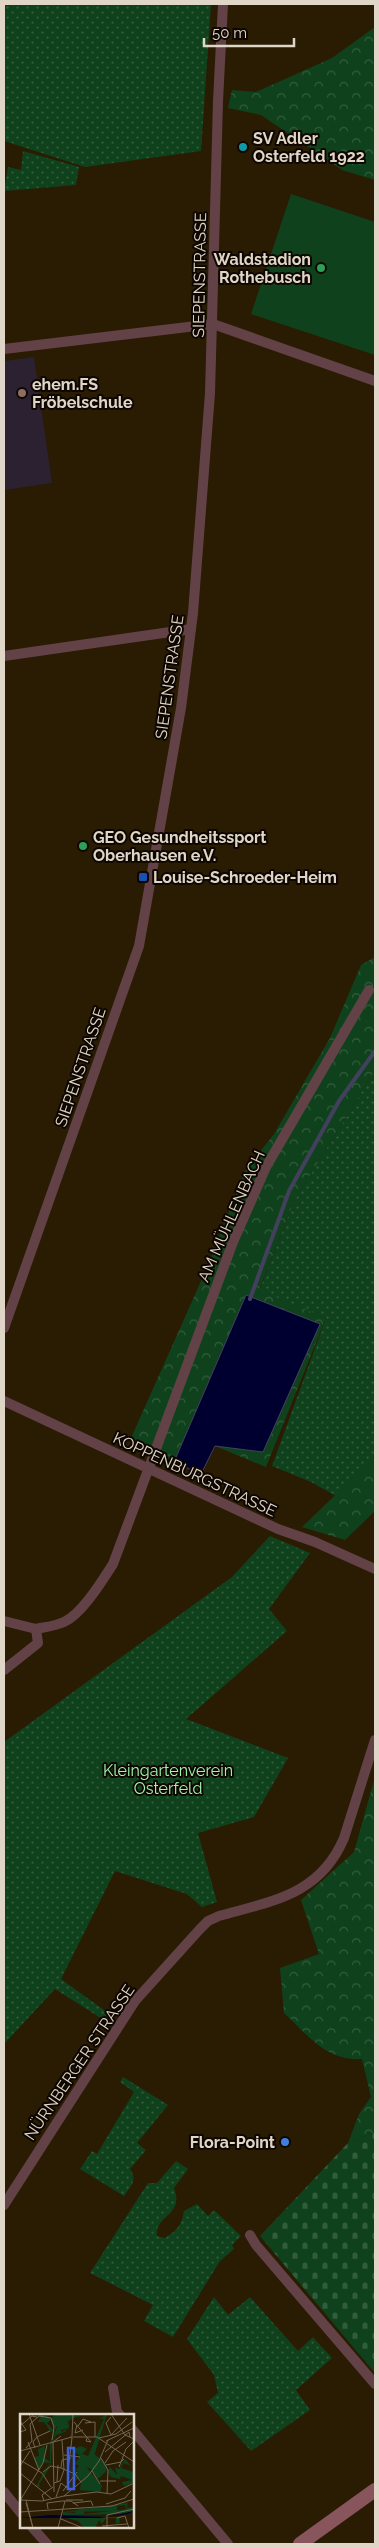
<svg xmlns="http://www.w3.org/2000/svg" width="379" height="2548" viewBox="0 0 379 2548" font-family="Raleway,sans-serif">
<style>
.education{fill:#2b2130}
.green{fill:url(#green-dots)}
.forest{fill:url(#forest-crowns)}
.cemetery{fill:url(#cemetery-stones)}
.pitch{fill:#0f421c}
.water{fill:#000030;stroke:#43405e}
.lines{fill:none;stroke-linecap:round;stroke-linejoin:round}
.stream{stroke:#43405e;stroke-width:4}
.street{stroke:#634247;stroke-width:10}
.secondary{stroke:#89555d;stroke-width:14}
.culture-dot{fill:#0f9aa8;stroke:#0e0701;stroke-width:2}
.leisure-dot{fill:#2e9e5b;stroke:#0e0701;stroke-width:2}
.education-dot{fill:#8d6e63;stroke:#0e0701;stroke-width:2}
.transit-dot{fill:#1a4fb4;stroke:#0e0701;stroke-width:2}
.shop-dot{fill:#3f7fe0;stroke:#0e0701;stroke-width:2}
.labels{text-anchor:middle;stroke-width:4;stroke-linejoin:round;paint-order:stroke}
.poi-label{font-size:16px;font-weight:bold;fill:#e0d6c8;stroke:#0e0701;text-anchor:start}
.street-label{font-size:16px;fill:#e0d6c8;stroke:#0e0701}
.park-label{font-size:16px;fill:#a0f7ad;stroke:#0e0701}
.inset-road{fill:none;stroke:#736652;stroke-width:1}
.view{fill:#3a62d6;fill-opacity:0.15;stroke:#3a62d6;stroke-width:2.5}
.inset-edge{fill:none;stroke:#e0d6c8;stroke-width:2.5}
</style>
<defs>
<pattern id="green-dots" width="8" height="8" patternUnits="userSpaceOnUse" patternTransform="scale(1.25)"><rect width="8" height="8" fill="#0f421c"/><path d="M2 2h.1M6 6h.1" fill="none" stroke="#325d3c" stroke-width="1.8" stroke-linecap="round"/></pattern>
<pattern id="forest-crowns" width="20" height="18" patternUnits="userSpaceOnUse" patternTransform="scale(1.25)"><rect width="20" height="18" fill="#0f421c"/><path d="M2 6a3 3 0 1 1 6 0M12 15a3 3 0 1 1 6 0" fill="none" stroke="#325d3c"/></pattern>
<pattern id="cemetery-stones" width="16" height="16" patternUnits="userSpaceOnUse" patternTransform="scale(1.25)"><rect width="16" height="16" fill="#0f421c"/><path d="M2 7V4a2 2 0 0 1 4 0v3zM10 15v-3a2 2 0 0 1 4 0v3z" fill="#325d3c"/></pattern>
</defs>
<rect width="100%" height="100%" fill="#2a1b03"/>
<polygon class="education" points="34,357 52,483 4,490 4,361"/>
<g class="green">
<polygon points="4,4 211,4 201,151 85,167 4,141"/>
<polygon points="23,151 79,167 76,185 4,191 8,167 21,170"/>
<polygon points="375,1070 375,1457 336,1496 311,1482 272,1466 326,1318 259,1291 294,1201"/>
<polygon points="270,1536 310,1553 269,1609 287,1631 186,1719 288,1758 254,1817 198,1833 217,1902 202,1907 187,1894 115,1871 61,1979 108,2013 107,2022 55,1989 4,2044 4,1742 232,1577"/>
<path d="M123 2077 168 2105 137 2143 146 2150 130 2169C138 2180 131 2186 124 2196L80 2169 92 2151 97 2154 134 2092 120 2082Z"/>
<path d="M176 2161 188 2169 174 2188C185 2216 154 2215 157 2236L165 2238C177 2230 182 2225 184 2211L197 2204 208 2216 214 2210 241 2236 232 2245 234 2249 220 2261 173 2337 144 2321 153 2305 90 2273 148 2183H157Z"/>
<polygon points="214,2297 228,2315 250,2297 298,2351 313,2337 332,2358 296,2390 310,2410 251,2451 207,2402 218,2393 214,2375 187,2339"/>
</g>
<g class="forest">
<polygon points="375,27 375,180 342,170 261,115 228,108 232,90 256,92 332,58"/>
<polygon points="375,957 375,1070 294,1201 259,1290 326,1318 266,1467 215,1446 246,1295 174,1462 131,1438 206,1270 245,1171 274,1134 330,1038 361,965"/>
<polygon points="375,1457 375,1511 345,1540 302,1527"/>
<path d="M375 1777V2132L348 2143 359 2114 371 2097 362 2059C326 2061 309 2036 284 2013L280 1968 319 1954 301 1900 354 1852Z"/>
</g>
<polygon class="cemetery" points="375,2132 375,2373 260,2236 348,2143"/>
<polygon class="pitch" points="291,194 375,222 375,355 251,314"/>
<polygon class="water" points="246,1295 320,1324 263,1452 215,1446 201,1474 174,1462"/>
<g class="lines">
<polyline class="stream" points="250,1299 289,1191 339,1101 375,1051"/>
<g class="street">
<polyline points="4,349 213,324 375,381"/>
<polyline points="4,656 191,629"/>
<polyline points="4,1328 139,946 181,708 193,613 210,393 218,101 223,4"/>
<polyline points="4,1401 278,1529 315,1542 375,1569"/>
<polyline points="4,1621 36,1629"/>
<path d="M4 1670 38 1643 36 1629C45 1627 55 1626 64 1622 82 1614 102 1581 113 1564L233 1242 266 1167 369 990"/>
<path d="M4 2205 135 2001 200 1929 208 1921 219 1916C272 1901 320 1895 344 1838L375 1740"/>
<polyline points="250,2235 256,2245 375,2384"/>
<polyline points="113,2388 117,2412 121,2416"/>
<polyline points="132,2429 228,2544"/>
<polyline points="4,2492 21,2513"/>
<polyline points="32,2527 47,2544"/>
</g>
<polyline class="secondary" points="300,2544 375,2490"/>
</g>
<circle class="culture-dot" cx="243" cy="147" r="5"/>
<g class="leisure-dot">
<circle cx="321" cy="268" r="5"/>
<circle cx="83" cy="846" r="5"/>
</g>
<circle class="education-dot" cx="22" cy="393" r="5"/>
<rect class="transit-dot" x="138" y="872" width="10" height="10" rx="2.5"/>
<circle class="shop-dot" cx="285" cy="2142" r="5"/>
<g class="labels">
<g class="poi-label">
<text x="253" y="144">SV Adler<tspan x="253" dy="18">Osterfeld 1922</tspan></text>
<text x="311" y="265" text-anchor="end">Waldstadion<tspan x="311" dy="18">Rothebusch</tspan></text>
<text x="32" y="390">ehem.FS<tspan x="32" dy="18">Fröbelschule</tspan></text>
<text x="93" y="843">GEO Gesundheitssport<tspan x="93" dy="18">Oberhausen e.V.</tspan></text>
<text x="153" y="883">Louise-Schroeder-Heim</text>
<text x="275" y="2148" text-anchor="end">Flora-Point</text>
</g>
<g class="street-label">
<text transform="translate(199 275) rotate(-89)" y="6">SIEPENSTRASSE</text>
<text transform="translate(169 677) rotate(-82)" y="6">SIEPENSTRASSE</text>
<text transform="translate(80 1067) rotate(-71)" y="6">SIEPENSTRASSE</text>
<text transform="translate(231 1216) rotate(-66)" y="6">AM MÜHLENBACH</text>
<text transform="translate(195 1474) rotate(25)" y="6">KOPPENBURGSTRASSE</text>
<text transform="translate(79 2062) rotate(-56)" y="6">NÜRNBERGER STRASSE</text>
</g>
<g class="park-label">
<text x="168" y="1776">Kleingartenverein<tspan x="168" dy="18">Osterfeld</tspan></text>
</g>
</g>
<g transform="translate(20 2414)">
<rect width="114" height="114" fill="#2a1b03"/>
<path d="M36 0 53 2 47 7 49 14 38 17 33 25 37 13 34 11 37 6 32 5ZM73 39 84 48 87 56 78 65 71 55 63 51ZM111 87 107 94 114 93V97L104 100 43 101V98L55 99 56 96 64 94V100L101 96 106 95ZM43 103H99L100 109 96 110V104H86L82 110 79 106 75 114H64L58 107Z" fill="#0f421c"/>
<path d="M18 0H23L26 5 25 0 30 5 36 0 34 6 37 1 39 0 33 25 39 14 42 18 48 14 45 7 51 3 46 5H42L48 3 40 0 79 5 87 0 75 39 64 50 82 72 80 78 60 76 61 66 59 64 54 68 53 66 58 56 53 59 59 52 56 50 50 57 60 42 52 36 61 32 67 35 62 40 68 42 84 5 56 3 48 7 49 13 45 18 36 21 32 29 31 48 28 56 19 70 20 73 16 72 30 49 23 48 19 55 14 43 19 42 18 35 25 32 24 44 30 48V29L35 14 31 6 27 9 33 16 31 18 24 8H18L20 3 23 7ZM105 45 111 52 104 49 101 54 114 58V69L104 72 102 68 112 66 101 62 100 65 91 63 88 58 90 53 97 61 95 53 99 55ZM108 89 106 95 105 91 97 92V97L43 98Z" fill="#0f421c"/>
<path d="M114 97 108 100 80 104H0L30 101 86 103Z" fill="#000030"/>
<path class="inset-road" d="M9 0 20 31M91 0 105 21 114 25M31 4 34 13 32 26M0 7 6 16 0 18M54 8 71 28 66 27 67 24M65 9 75 8V23M57 11 55 19 63 16M0 12 12 2 17 3M58 12 63 5 71 8M91 21 107 4M91 21 86 9 91 3M52 22 53 0M50 23H77L114 48M79 24 96 20 112 8M86 27 114 14M8 28 19 56M6 34 12 27 10 10 19 2 31 4M15 34 13 28 17 23 30 17M0 37 52 23M85 38 109 18 110 23M44 41 60 43M81 44 88 56 87 80M0 46 22 59 31 73M85 49 93 37 106 28M86 51 101 48 104 45M0 52 10 37M99 53 106 35 113 28M41 54 55 60 61 68M41 54 42 46 51 44M48 57 52 24M72 57 80 70M23 58 31 52 41 54M0 59 32 85M80 67H96M37 68 38 51M34 69 40 67 44 56 42 26M43 77 57 58M34 78 33 28 41 22M44 82 77 78 91 80 112 70M36 83 41 69 50 76M1 85 23 49 27 31M0 86 22 87 44 82 68 62 79 47 88 26M6 86 13 114M46 86H63M24 87 22 81 33 73M6 89 13 114M53 89 71 87 73 92M86 90 105 84 111 77M28 95 27 89 42 87H51L58 92M0 98 92 92 114 85M97 104 105 102 109 114M41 105 63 114M82 112 107 110M38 114 45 87M87 114V101L114 95"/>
<path class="view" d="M48 34H54V75H48Z"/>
<rect width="114" height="114" class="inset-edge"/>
</g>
<rect width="379" height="2548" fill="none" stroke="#e0d6c8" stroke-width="10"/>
<path d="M204 38v8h90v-8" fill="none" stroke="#e0d6c8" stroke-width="2.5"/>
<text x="212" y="38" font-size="15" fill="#e0d6c8" stroke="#0e0701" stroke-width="4" paint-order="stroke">50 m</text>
</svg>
